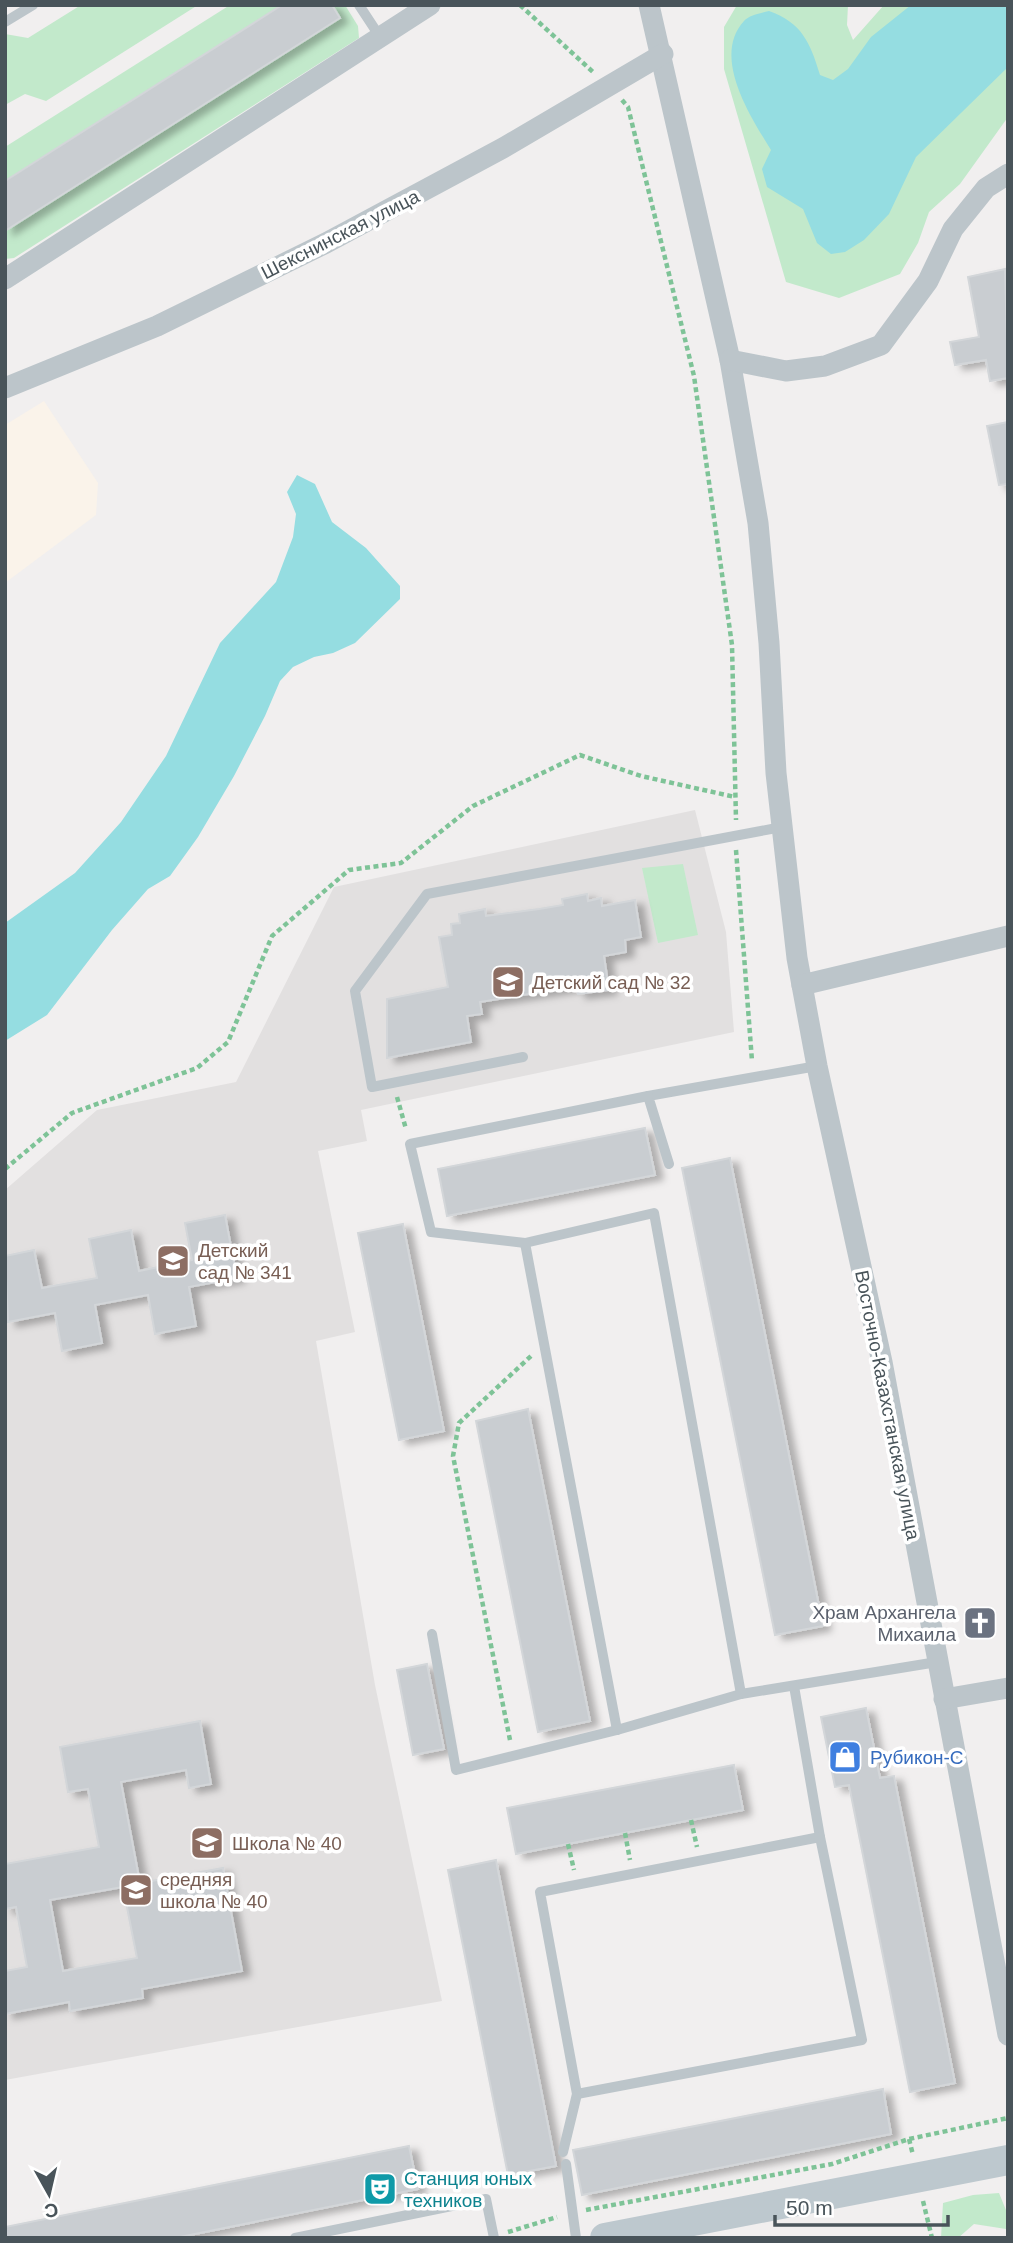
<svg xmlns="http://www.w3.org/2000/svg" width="1013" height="2243" viewBox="0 0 1013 2243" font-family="Helvetica,sans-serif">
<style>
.commercial{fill:#faf3ea}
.education{fill:#e2e0e0}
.green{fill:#c2e9cb}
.water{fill:#95dde1}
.building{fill:#c9cdd1;stroke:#d3d6d9;stroke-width:2;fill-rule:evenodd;filter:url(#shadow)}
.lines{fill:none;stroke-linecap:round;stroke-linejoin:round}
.path{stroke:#7ec397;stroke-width:4.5;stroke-dasharray:5 3.5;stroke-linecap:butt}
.lane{stroke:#bcc5ca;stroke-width:10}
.street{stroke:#bcc5ca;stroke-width:21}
.secondary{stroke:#bdc8ce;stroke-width:30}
.labels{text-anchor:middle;stroke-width:7;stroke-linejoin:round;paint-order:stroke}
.street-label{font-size:19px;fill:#49545a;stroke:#fff}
.education-label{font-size:19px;fill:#785e54;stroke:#fff;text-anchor:start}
.worship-label{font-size:19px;fill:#5b616d;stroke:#fff;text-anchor:end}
.shop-label{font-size:19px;fill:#366cbe;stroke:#fff;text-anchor:start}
.culture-label{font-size:19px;fill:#0d838f;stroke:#fff;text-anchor:start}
</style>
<defs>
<filter id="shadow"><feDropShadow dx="8" dy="4.5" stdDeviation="3.5" flood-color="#0004"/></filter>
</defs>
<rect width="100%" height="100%" fill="#f1efef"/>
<polygon class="commercial" points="44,401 98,483 96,515 5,583 5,425"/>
<polygon class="education" points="695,810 726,932 734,1032 361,1110 367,1141 318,1151 355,1332 316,1341 375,1685 442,2001 5,2080 5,1190 97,1110 236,1082 334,887"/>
<g class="green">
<polygon points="81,5 198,5 46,101 25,94 5,105 5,34 28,38"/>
<polygon points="230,5 345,5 358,26 359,38 14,258 5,259 5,147"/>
<polygon points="737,5 848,5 847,25 853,40 884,5 1008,5 1008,117 960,184 929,212 918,243 900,274 839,298 786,282 724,69 724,27"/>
<polygon points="683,864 698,935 658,943 642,868"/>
<polygon points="999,2193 1008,2215 1006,2229 974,2224 958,2238 941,2238 943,2203 973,2195"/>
</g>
<g class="water">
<path d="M911 5H1008V67L916 157 889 214 864 240 845 252 831 254 817 243 803 209 767 187 762 169 771 150C751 117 711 57 744 21 749 15 761 13 769 11 802 23 810 42 820 75L833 80 848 69 871 37Z"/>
<polygon points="297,475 315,484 332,522 366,548 400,586 400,599 355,643 333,653 314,657 293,667 280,681 265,716 234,776 198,837 170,876 148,889 112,930 47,1015 5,1041 5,923 75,873 121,822 166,756 220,643 276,582 293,537 296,514 287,492"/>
</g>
<g class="building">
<polygon points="282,5 332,5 340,18 5,231 5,181"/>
<polygon points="1005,269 1008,378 990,381 986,360 955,365 950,342 979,337 968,277"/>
<polygon points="1008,422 1008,484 999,485 987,426"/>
<polygon points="587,894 588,901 601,898 602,906 635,900 641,937 625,940 626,952 604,956 609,990 578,994 577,986 480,1002 482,1014 467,1016 471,1042 387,1058 387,999 448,987 439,937 452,935 451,924 460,923 459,914 485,909 486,916 539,909 563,905 562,899"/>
<polygon points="645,1128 655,1175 447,1216 438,1169"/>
<polygon points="730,1158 823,1626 775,1635 682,1168"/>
<polygon points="225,1215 237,1278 189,1287 196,1326 155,1334 148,1295 95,1305 102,1343 62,1351 55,1313 8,1322 5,1256 34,1250 42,1288 97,1278 89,1239 131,1230 139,1271 192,1260 185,1223"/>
<polygon points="403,1224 444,1431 399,1440 358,1233"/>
<polygon points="528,1409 590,1721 538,1732 476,1421"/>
<polygon points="427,1664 444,1749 413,1755 397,1670"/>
<polygon points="866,1708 880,1778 894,1776 955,2083 910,2092 849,1785 835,1787 821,1717"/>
<path d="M200 1721 211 1784 189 1788 186 1770 121 1782 140 1883 223 1868 242 1971 142 1989 143 1998 70 2011 69 2002 5 2014V1971L27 1967 16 1907 5 1909V1864L99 1847 88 1789 68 1792 60 1747ZM123 1887 137 1958 63 1971 50 1900Z"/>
<polygon points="734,1765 743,1810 516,1854 507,1808"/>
<polygon points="496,1860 556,2166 508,2175 448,1870"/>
<polygon points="883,2089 891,2134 582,2195 573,2150"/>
<polygon points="409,2146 418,2189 175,2238 5,2238 5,2227"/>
</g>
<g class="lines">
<g class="path">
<polyline points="520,5 593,72"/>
<polyline points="622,100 628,107 694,376 732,645 736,820"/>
<polyline points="736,850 752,1061"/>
<polyline points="397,1097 406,1129"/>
<polyline points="5,1169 72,1113 197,1068 228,1042 272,936 349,870 401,863 473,806 580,755 641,776 735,797"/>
<polyline points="510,1740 453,1456 459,1423 531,1356"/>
<polyline points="691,1820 697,1847"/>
<polyline points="625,1833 630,1860"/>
<polyline points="568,1844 574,1870"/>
<polyline points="909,2139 913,2155"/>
<polyline points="923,2201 932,2238"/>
<polyline points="586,2210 832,2164 909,2139 1008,2118"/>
<polyline points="508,2232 557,2217"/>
</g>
<g class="lane">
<polyline points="359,5 380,37"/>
<polyline points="5,22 33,5"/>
<polyline points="523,1057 372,1087 355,991 427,894 782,827"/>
<polyline points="669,1164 648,1096 817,1066"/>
<polyline points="525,1243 431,1232 410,1144 648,1096"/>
<polyline points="432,1634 456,1770 617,1730 741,1694 937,1662"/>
<polyline points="617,1730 525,1243 654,1213 741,1694"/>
<polyline points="577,2094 862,2040 820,1837 794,1686"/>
<polyline points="563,2152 577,2094 540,1892 820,1837"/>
<polyline points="566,2164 576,2238"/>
<polyline points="295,2238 486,2199 494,2238"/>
</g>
<g class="street">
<polyline points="649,5 730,360 758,523 769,643 776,773 797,958 817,1066 882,1362 1008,2035"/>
<polyline points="5,279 430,5"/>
<polyline points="730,360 786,371 825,366 881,345 928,281 953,229 986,188 1008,174"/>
<polyline points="5,388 157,326 326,243 503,148 663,54"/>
<polyline points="802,985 1008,936"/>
<polyline points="944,1699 1008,1688"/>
</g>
<polyline class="secondary" points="605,2238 1008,2160"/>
</g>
<defs>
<symbol id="school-square" viewBox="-11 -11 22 22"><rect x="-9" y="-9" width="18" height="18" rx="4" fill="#8d6e63" stroke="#fff"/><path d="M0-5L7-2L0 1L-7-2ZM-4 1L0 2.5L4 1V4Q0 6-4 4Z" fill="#fff"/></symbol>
<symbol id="church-square" viewBox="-11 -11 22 22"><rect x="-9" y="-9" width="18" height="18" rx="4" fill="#6b7280" stroke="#fff"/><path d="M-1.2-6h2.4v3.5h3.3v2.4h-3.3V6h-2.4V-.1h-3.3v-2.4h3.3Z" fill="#fff"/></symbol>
<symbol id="shop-square" viewBox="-11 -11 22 22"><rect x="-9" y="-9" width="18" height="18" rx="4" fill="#3f7fe0" stroke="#fff"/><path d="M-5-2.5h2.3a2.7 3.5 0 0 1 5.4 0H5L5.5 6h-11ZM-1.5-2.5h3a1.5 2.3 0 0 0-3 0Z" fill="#fff"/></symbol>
<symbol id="theatre-square" viewBox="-11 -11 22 22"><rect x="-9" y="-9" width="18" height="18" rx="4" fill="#0f9aa8" stroke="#fff"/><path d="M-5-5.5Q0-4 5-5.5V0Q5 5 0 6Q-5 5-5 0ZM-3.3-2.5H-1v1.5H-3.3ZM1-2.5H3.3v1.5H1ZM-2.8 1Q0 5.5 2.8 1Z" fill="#fff"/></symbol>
</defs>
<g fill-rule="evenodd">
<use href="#school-square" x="489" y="963" width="38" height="38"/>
<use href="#school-square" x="154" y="1242" width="38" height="38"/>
<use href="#church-square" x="961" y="1604" width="38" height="38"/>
<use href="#shop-square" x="826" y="1738" width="38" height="38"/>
<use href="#school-square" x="188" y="1824" width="38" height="38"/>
<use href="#school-square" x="117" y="1871" width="38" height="38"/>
<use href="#theatre-square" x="361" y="2170" width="38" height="38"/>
</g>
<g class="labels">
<g class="street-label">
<text transform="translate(340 234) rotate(-27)" y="7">Шекснинская улица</text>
<text transform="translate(888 1405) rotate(79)" y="7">Восточно-Казахстанская улица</text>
</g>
<g class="education-label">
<text x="532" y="989">Детский сад № 32</text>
<text x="198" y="1257">Детский<tspan x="198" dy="22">сад № 341</tspan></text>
<text x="232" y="1850">Школа № 40</text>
<text x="160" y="1886">средняя<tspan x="160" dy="22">школа № 40</tspan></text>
</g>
<g class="worship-label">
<text x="956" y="1619">Храм Архангела<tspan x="956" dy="22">Михаила</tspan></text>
</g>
<g class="shop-label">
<text x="870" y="1764">Рубикон-С</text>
</g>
<g class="culture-label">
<text x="404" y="2185">Станция юных<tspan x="404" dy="22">техников</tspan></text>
</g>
</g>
<rect width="1013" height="2243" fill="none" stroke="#49545a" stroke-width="14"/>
<g transform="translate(49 2194) rotate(172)" stroke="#ffffff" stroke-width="5" paint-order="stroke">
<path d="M0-5L12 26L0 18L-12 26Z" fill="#49545a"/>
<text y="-10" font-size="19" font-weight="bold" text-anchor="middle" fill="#49545a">С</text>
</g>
<path d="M775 2215v10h173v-10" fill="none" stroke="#49545a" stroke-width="3.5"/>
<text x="786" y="2215" font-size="21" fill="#49545a" stroke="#ffffff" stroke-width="5" paint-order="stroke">50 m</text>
</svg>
